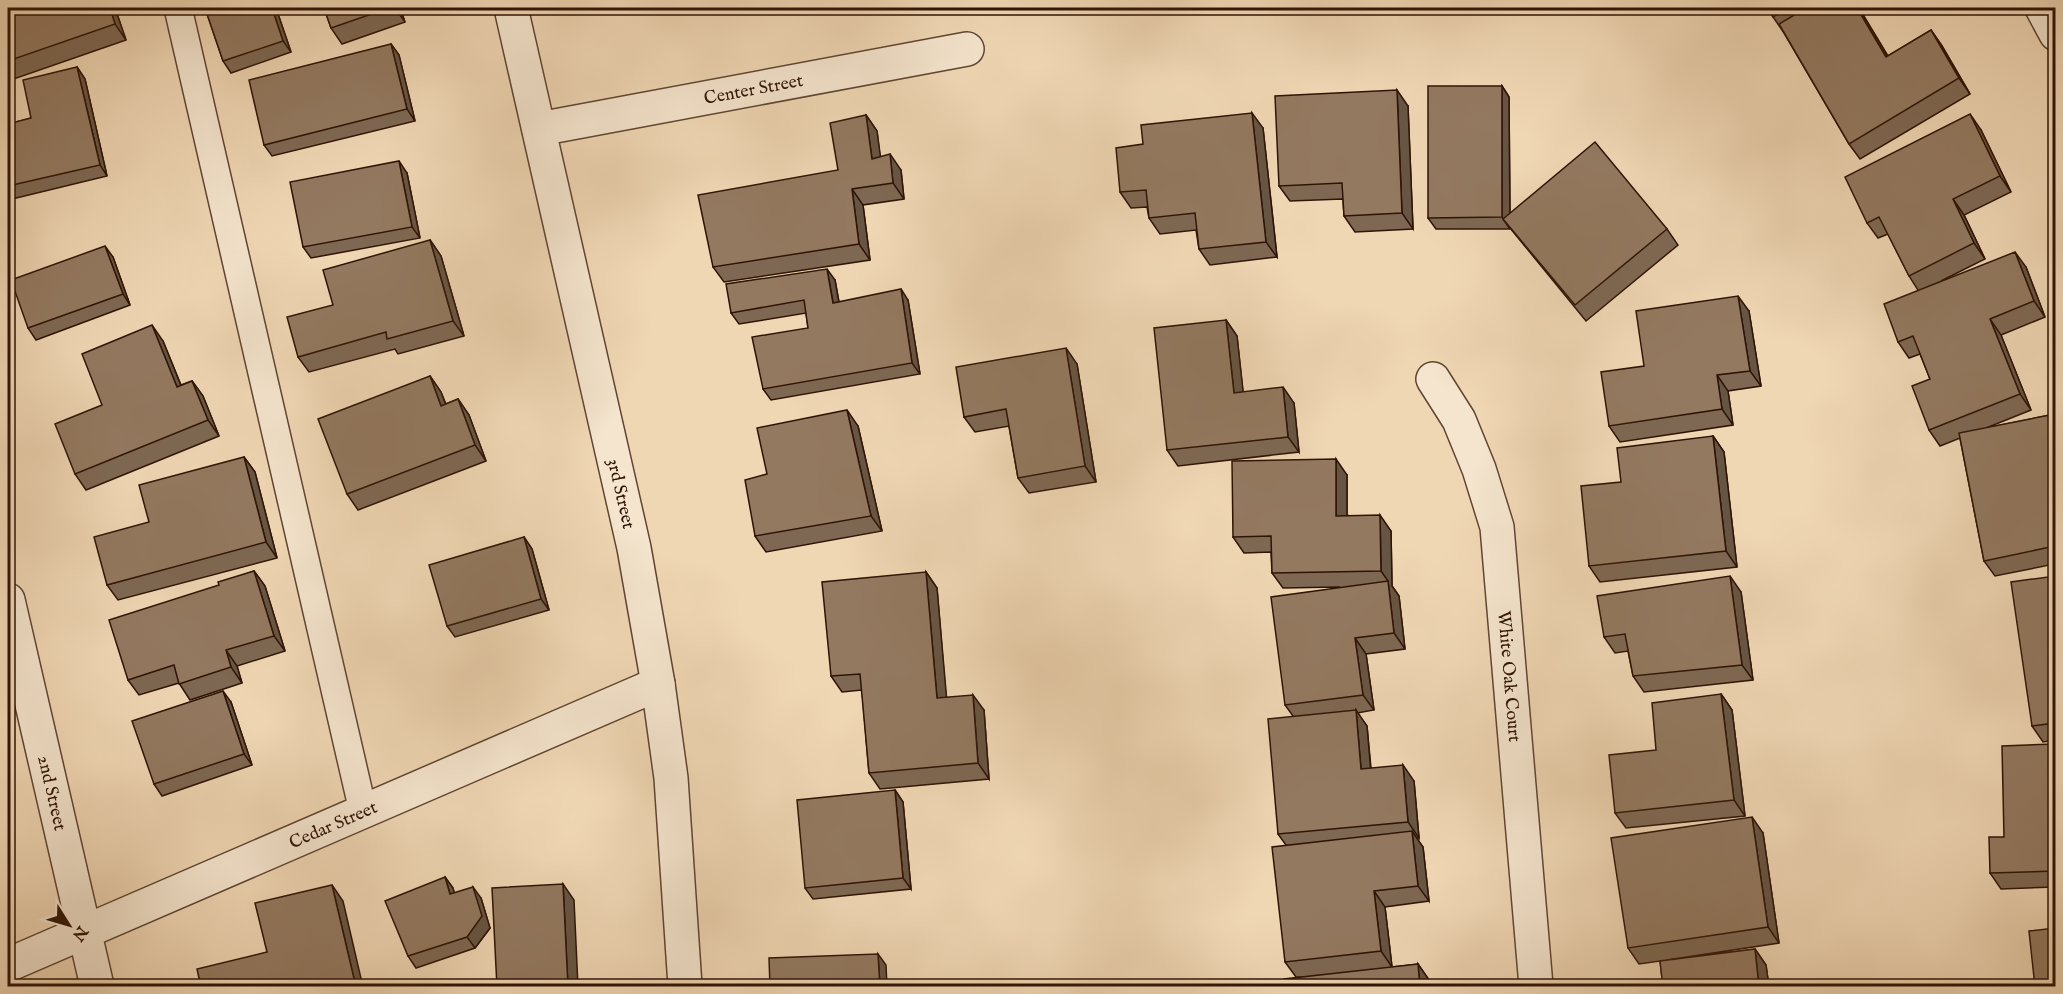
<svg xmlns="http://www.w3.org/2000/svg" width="2063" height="994" viewBox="0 0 2063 994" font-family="'IM FELL English',serif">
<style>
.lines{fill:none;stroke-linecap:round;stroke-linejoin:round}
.service-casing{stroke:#5f4532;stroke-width:30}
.minor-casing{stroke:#5f4532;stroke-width:36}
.tertiary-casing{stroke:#5f4532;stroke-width:36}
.service{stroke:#f5e5ce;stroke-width:27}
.minor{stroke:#f5e5ce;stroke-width:33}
.tertiary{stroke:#f5e5ce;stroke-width:33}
.wall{fill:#7e6853;stroke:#2f1406;stroke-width:1.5}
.shaded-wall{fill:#675543;stroke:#2f1406;stroke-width:1.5}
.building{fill:#937960;stroke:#2f1406;stroke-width:1.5}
.labels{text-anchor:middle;stroke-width:4.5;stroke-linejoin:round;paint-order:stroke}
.street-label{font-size:18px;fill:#2f1406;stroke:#f5e5ce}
</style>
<rect width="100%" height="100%" fill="#f0d7b4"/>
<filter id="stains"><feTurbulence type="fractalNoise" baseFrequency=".00333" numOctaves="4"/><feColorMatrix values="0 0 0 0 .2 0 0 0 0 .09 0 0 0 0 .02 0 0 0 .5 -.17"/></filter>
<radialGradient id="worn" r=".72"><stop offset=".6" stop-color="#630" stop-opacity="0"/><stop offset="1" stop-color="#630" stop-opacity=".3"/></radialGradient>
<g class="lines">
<defs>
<polyline id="service" points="178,8 363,811"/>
<g id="minor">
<path id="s1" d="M511 8 634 548 658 684 671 778 685 986"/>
<path id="s2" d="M539 129 967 49"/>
<path id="s3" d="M1433 379 1459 420 1479 469 1497 527 1536 986"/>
<path id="s4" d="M8 600 97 986"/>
<path id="s5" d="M8 965 658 684"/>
</g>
<polyline id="tertiary" points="2042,8 2056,34"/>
</defs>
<use href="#service" class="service-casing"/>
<use href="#minor" class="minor-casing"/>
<use href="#tertiary" class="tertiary-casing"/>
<use href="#service" class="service"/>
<use href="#minor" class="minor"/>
<use href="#tertiary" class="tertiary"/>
</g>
<g class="wall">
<polygon points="8,8 115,8 126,40 8,81"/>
<polygon points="205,8 276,8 291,52 231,73 223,61"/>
<polygon points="324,8 400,8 405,22 342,44 331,28"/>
<polygon points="1329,8 1348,8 1332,12"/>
<polygon points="1767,8 1859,8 1888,56 1931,30 1942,46 1970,94 1860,159 1849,144 1784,33"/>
<polygon points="391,44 399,55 415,121 272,156 264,145"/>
<polygon points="77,67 85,79 107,176 8,200 8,124 31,118"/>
<polygon points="1502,86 1509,97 1510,213 1667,229 1678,245 1586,321 1510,228 1510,229 1436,229 1428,218"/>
<polygon points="1408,106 1413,229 1355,232 1344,216 1343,199 1290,201 1279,186"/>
<polygon points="866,115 877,131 880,157 901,170 904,199 863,205 870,260 724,282 713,267 838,170"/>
<polygon points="1263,128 1277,257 1210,265 1199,249 1196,230 1160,234 1149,218 1147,207 1131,208 1120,192"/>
<polygon points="1981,130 2011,192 1964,215 1985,259 1941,281 2026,267 2045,317 2001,335 2031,410 1986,428 2055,414 2055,564 1995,576 1984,561 1960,438 1940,446 1929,430 1930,379 1920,354 1909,358 1898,342 1918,290 1909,276 1888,234 1878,238 1867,223"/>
<polygon points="407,173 420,238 311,258 303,247"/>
<polygon points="430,240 441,256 464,336 398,354 395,349 309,372 298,357 333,305"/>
<polygon points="113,257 130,305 36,340 28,328"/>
<polygon points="835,280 839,302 908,300 920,374 771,400 763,389 808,328 806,313 739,324 731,313"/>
<polygon points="1749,311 1761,386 1728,391 1733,425 1620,442 1609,426 1644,366"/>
<polygon points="1226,320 1237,336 1243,392 1294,403 1299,452 1178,466 1167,450"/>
<polygon points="163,341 181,385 192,381 203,396 219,436 86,490 75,474 102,405"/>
<polygon points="1077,364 1096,482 1029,493 1018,478 1009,426 975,432 964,417"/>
<polygon points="430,376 441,392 446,404 458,399 469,415 486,461 358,510 347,494"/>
<polygon points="858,426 882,531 766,552 755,536 767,474"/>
<polygon points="1713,436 1724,452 1737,567 1600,582 1589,566 1621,482"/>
<polygon points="244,457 255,472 277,558 118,600 107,585 149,522"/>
<polygon points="1347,475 1347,515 1391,531 1392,586 1399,596 1405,649 1366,654 1374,710 1357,713 1367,726 1371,768 1414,781 1419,838 1416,838 1423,847 1429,901 1385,907 1392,967 1418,964 1429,980 1296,977 1285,962 1286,845 1278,834 1293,716 1285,705 1339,587 1283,588 1272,573 1271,552 1244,553 1233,537"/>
<polygon points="524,537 532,549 549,610 455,637 447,626"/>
<polygon points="254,571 265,586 285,651 237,666 242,683 190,700 179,683 139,695 128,680 219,585"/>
<polygon points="926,572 937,588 946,697 984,710 989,779 880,789 869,773 862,690 842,692 831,676"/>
<polygon points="2055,576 2055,740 2043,742 2032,726"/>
<polygon points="1741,592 1753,680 1644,692 1633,676 1628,651 1615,653 1604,637"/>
<polygon points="1721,694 1732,710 1745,816 1626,828 1615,813 1656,750"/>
<polygon points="231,702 252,765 162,796 154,784"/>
<polygon points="2055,744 2055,887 2001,889 1990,873 2004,837"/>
<polygon points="895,790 903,802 911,889 813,899 805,888"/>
<polygon points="1763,833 1779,943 1667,960 1755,949 1766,965 1769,987 1663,987 1660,961 1639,964 1628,948"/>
<polygon points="445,877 453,888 454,893 481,898 490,928 475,948 416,968 408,956"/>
</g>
<g class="shaded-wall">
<polygon points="110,8 115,8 126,40 115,24"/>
<polygon points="272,8 276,8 291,52 283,41"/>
<polygon points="395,8 400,8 405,22"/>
<polygon points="1857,8 1859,8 1897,72 1886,57"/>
<polygon points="1931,30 1942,46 1970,94 1959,78"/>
<polygon points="391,44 399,55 415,121 407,109"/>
<polygon points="77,67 85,79 107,176 100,165"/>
<polygon points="1502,86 1509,97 1510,226 1503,219 1510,229 1502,217"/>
<polygon points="1397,90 1408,106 1413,229 1402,213"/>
<polygon points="1252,113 1263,128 1277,257 1266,242"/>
<polygon points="1970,114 1981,130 2011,192 2000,176"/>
<polygon points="866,115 877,131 883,175 872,159"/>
<polygon points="890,154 901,170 904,199 893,183"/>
<polygon points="399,161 407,173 420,238 412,227"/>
<polygon points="852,189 863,205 870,260 859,244"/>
<polygon points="1953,199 1964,215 1985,259 1974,243"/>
<polygon points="430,240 441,256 464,336 453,321"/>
<polygon points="105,246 113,257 130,305 123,294"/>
<polygon points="2015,252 2026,267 2045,317 2034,301"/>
<polygon points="827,269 835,280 841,314 833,303"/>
<polygon points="901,289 908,300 920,374 912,363"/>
<polygon points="1738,296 1749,311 1761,386 1750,371"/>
<polygon points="1990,319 2001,335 2031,410 2020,394"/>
<polygon points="1226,320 1237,336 1245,409 1234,393"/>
<polygon points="152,325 163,341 188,403 177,387"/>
<polygon points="1066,348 1077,364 1096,482 1085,466"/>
<polygon points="1717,375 1728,391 1733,425 1722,409"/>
<polygon points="430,376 441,392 452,422 441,406"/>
<polygon points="192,381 203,396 219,436 208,420"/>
<polygon points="1283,387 1294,403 1299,452 1288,437"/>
<polygon points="458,399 469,415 486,461 475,445"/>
<polygon points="847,410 858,426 882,531 871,516"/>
<polygon points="1713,436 1724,452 1737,567 1726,551"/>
<polygon points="244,457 255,472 277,558 266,542"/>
<polygon points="1336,459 1347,475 1347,531 1336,516"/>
<polygon points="1380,515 1391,531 1392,586 1399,596 1405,649 1394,633 1388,581 1381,571"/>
<polygon points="524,537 532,549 549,610 541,599"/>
<polygon points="254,571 265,586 285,651 274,636"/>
<polygon points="926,572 937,588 948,714 937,698"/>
<polygon points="1730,576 1741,592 1753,680 1742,665"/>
<polygon points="1355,638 1366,654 1374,710 1363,695"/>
<polygon points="226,650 237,666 242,683 231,667"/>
<polygon points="223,691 231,702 252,765 244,754"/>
<polygon points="1721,694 1732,710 1745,816 1734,800"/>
<polygon points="973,695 984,710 989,779 978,763"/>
<polygon points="1356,710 1367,726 1372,785 1361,769"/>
<polygon points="1403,765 1414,781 1419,838 1408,822"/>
<polygon points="895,790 903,802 911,889 903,878"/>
<polygon points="1752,817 1763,833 1779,943 1768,927"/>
<polygon points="1412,831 1423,847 1429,901 1418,886"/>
<polygon points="445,877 453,888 458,906 450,894"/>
<polygon points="563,884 574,900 578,987 568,987"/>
<polygon points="332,885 343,901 363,987 356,987"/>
<polygon points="473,887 481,898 490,928 475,948 467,937"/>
<polygon points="1374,891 1385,907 1392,967 1381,951"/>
<polygon points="1755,949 1766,965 1769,987 1759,987"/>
<polygon points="878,954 886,965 887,987 880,987"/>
<polygon points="1418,964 1429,980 1429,987 1420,987"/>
</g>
<g class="building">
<polygon points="8,8 110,8 115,24 8,61"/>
<polygon points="205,8 272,8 283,41 223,61"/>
<polygon points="324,8 389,8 331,28"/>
<polygon points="1767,8 1788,8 1773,17"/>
<polygon points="1806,8 1857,8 1886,57 1931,30 1959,78 1849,144 1779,24"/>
<polygon points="391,44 407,109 264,145 249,80"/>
<polygon points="77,67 100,165 8,186 8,124 31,118 23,80"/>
<polygon points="1428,86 1502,86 1502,217 1428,218"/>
<polygon points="1397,90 1402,213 1344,216 1342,183 1279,186 1275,96"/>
<polygon points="1252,113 1266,242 1199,249 1195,213 1149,218 1146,190 1120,192 1116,148 1143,144 1141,125"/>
<polygon points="1970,114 2000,176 1953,199 1974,243 1909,276 1879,217 1867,223 1845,177"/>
<polygon points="866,115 872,159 890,154 893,183 852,189 859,244 713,267 698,195 838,170 830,123"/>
<polygon points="1595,142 1667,229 1575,305 1503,219"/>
<polygon points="399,161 412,227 303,247 290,182"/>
<polygon points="430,240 453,321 387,339 386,332 298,357 287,317 333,305 323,270"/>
<polygon points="105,246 123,294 28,328 11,280"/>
<polygon points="2015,252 2034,301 1990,319 2020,394 1929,430 1912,386 1930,379 1913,336 1898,342 1884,304"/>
<polygon points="827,269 833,303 901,289 912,363 763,389 752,337 808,328 804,300 731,313 726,284"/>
<polygon points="1738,296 1750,371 1717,375 1722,409 1609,426 1601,372 1644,366 1636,311"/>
<polygon points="1226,320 1234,393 1283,387 1288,437 1167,450 1154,328"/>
<polygon points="152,325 177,387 192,381 208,420 75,474 55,424 102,405 82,354"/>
<polygon points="1066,348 1085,466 1018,478 1006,409 964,417 956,367"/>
<polygon points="430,376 441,406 458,399 475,445 347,494 318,419"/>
<polygon points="847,410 871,516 755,536 745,480 767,474 757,428"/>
<polygon points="2055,414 2055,546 1984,561 1959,433"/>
<polygon points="1713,436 1726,551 1589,566 1581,486 1621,482 1617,448"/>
<polygon points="244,457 266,542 107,585 94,537 149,522 139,485"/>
<polygon points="1336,459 1336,516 1380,515 1381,571 1272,573 1271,536 1233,537 1232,461"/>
<polygon points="524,537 541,599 447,626 429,565"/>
<polygon points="254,571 274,636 226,650 231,667 179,684 174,665 128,680 109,620 219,585 218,582"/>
<polygon points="926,572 937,698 973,695 978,763 869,773 860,674 831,676 822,582"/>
<polygon points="1730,576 1742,665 1633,676 1625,634 1604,637 1597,596"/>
<polygon points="2055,576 2055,723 2032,726 2011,582"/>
<polygon points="1388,581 1394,633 1355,638 1363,695 1285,705 1271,597"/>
<polygon points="223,691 244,754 154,784 132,721"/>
<polygon points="1721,694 1734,800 1615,813 1609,755 1656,750 1652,703"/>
<polygon points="1356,710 1361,769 1403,765 1408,822 1278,834 1268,719"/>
<polygon points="2055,744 2055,871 1990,873 1989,837 2004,837 2002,746"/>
<polygon points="895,790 903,878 805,888 797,800"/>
<polygon points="1752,817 1768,927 1628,948 1611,838"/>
<polygon points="1412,831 1418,886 1374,891 1381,951 1285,962 1272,847"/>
<polygon points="445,877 450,894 473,887 482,916 467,937 408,956 385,901"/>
<polygon points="563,884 568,987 497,987 492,888"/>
<polygon points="332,885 356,987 201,987 197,969 267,952 255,903"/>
<polygon points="2055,928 2055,987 2035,987 2029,931"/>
<polygon points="1755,949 1759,987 1663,987 1660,961"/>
<polygon points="878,954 880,987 770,987 769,958"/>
<polygon points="1418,964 1420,987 1285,987 1284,979"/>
</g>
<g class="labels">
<g class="street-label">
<text dy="6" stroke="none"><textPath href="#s2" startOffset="218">Center Street</textPath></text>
<text dy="6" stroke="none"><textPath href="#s1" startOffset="498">3rd Street</textPath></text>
<text dy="6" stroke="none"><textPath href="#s3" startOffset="312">White Oak Court</textPath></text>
<text dy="6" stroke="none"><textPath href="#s4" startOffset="198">2nd Street</textPath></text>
<text dy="6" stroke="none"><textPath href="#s5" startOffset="354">Cedar Street</textPath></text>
</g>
</g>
<rect width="2063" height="994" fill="none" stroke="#f0d7b4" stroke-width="30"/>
<rect x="9" y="9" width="2045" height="976" fill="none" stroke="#2f1406" stroke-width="3"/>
<rect x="15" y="15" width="2033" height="964" fill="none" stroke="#2f1406" stroke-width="1.5"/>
<g transform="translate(69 925) rotate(127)" stroke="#f5e5ce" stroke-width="4.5" paint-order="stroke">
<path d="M0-4.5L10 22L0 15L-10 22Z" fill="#2f1406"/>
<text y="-9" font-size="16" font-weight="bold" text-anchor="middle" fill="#2f1406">N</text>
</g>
<rect width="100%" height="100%" filter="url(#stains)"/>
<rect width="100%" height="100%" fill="url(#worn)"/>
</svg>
